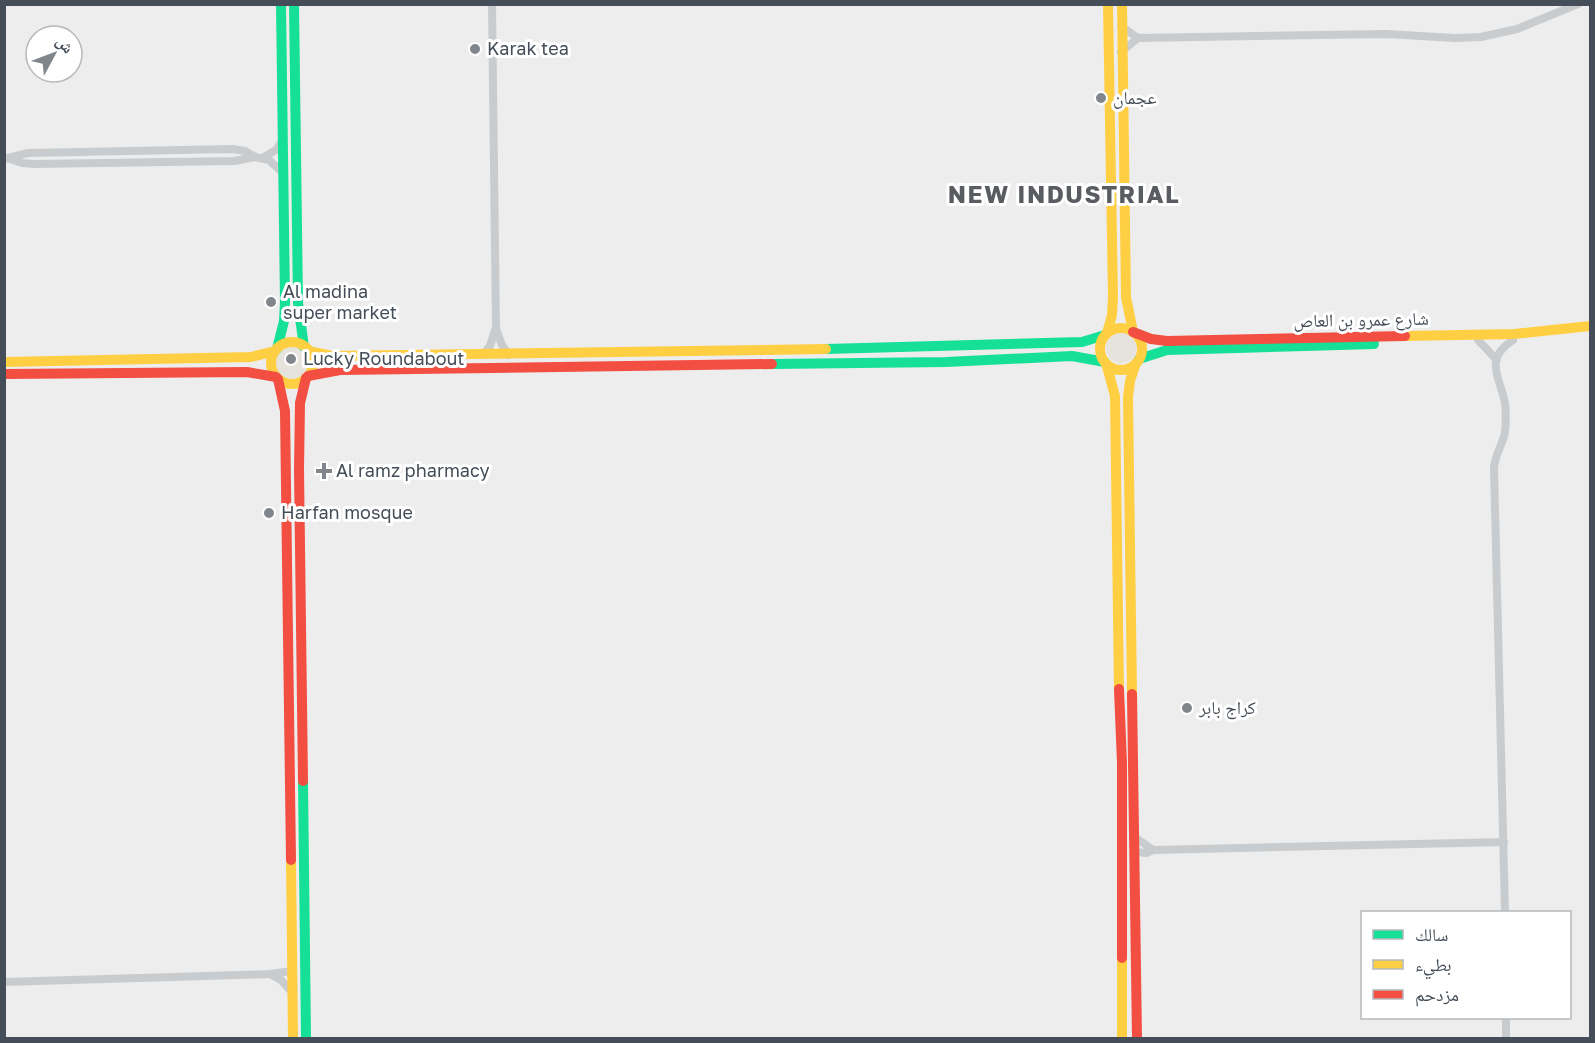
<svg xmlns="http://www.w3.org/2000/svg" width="1595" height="1043" viewBox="0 0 1595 1043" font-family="'Golos Text','Noto Naskh Arabic',sans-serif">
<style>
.sand{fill:#e5e3dc}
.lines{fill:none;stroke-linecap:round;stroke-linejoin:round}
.street{stroke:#c9ccce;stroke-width:8}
.fast{stroke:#16e098;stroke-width:10}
.slow{stroke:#ffcf43;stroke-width:10}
.jam{stroke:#f24e42;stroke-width:10}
.poi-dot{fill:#80868c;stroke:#fff;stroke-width:2}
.labels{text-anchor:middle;stroke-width:6;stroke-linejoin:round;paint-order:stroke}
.poi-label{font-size:18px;fill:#454e58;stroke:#fff;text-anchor:start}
.street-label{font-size:18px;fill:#454e58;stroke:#fff}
.district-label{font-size:24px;font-weight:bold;letter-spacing:1.5px;fill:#595c60;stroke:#fff}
</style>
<rect width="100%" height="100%" fill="#eeeded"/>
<g class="sand">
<circle cx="1121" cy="348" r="15"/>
<circle cx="292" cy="362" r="17"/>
</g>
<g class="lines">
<g class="street">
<polyline points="492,4 496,329 502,345 509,355"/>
<polyline points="1121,26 1138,38 1386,34 1455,38 1481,37 1517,29 1578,4"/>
<polyline points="1121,52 1138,38"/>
<polyline points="264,157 276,150 282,141"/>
<polyline points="4,159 28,153 233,149 245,151 255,157"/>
<polyline points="10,159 22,163 34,164 234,161 255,157 269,160 283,173"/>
<polyline points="1478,340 1496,359"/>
<polyline points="483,355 490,346 495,330"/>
<polyline points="1136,838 1153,850"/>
<polyline points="1136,852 1147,853 1153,850 1504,842"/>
<path d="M1505 912 1494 468C1495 454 1503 444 1505 432 1506 423 1506 412 1505 403 1500 377 1483 360 1513 340"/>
<polyline points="270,974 281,980 292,992"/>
<polyline points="4,982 270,974 292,971"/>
<polyline points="1506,1018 1506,1038"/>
</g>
<g class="fast">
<polyline points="294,4 298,303 304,347"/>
<polyline points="277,349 284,321 285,302 281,4"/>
<polyline points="826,349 1082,342 1105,335"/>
<polyline points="1139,359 1167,350 1374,344"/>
<polyline points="772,364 946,362 1072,356 1105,362"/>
<polyline points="303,781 306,1038"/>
</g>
<g class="slow">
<polyline points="1122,4 1126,297 1133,332"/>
<circle cx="1121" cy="349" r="21"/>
<polyline points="1107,333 1112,315 1113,297 1108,4"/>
<polyline points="1405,336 1514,334 1590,326"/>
<circle cx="292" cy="363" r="21"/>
<polyline points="308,351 332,356 826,349"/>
<polyline points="4,362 251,357 275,351"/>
<polyline points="1106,363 1115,396 1119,689"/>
<polyline points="1132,694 1128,397 1130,381 1136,363"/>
<polyline points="291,860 293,1038"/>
<polyline points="1122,958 1122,1038"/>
</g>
<g class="jam">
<polyline points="1133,332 1151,339 1167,341 1405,336"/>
<polyline points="4,374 247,372 276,377"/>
<polyline points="308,376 340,370 772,364"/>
<polyline points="278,379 285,411 291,860"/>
<polyline points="1119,689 1122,763 1122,958"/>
<polyline points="1132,694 1137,1038"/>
<polyline points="303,781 299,469 300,403 306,378"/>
</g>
</g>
<g class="poi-dot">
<circle cx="475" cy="49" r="6"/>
<circle cx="1101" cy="98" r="6"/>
<circle cx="271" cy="302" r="6"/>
<circle cx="291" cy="359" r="6"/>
<path d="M321 462h6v6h6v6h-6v6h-6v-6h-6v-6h6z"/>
<circle cx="269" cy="513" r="6"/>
<circle cx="1187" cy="708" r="6"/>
</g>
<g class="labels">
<g class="poi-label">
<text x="487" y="55">Karak tea</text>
<text x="1113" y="104">عجمان</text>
<text x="283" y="298">Al madina<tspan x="283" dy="21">super market</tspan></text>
<text x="303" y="365">Lucky Roundabout</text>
<text x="336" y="477">Al ramz pharmacy</text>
<text x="281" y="519">Harfan mosque</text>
<text x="1199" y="714">كراج بابر</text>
</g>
<g class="street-label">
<text transform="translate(1361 320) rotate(-1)" y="6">شارع عمرو بن العاص</text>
</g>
<g class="district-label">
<text x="1064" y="203">NEW INDUSTRIAL</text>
</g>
</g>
<rect width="1595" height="1043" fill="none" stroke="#454e58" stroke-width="12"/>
<rect x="1361" y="911" width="210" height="108" fill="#ffffff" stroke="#b5b8bc" stroke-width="1.5"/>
<rect x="1373" y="930" width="30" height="9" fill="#16e098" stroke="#b5b8bc" stroke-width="1.5"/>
<text x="1415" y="941" font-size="18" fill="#454e58">سالك</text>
<rect x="1373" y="960" width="30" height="9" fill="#ffcf43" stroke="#b5b8bc" stroke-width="1.5"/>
<text x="1415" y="971" font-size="18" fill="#454e58">بطيء</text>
<rect x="1373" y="990" width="30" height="9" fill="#f24e42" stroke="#b5b8bc" stroke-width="1.5"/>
<text x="1415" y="1001" font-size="18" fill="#454e58">مزدحم</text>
<g transform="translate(54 54) rotate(49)"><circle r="28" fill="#ffffff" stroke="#b5b8bc" stroke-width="1.5"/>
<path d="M0-4.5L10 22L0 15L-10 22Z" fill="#80868c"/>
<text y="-9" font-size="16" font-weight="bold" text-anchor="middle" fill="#454e58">ش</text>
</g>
</svg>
